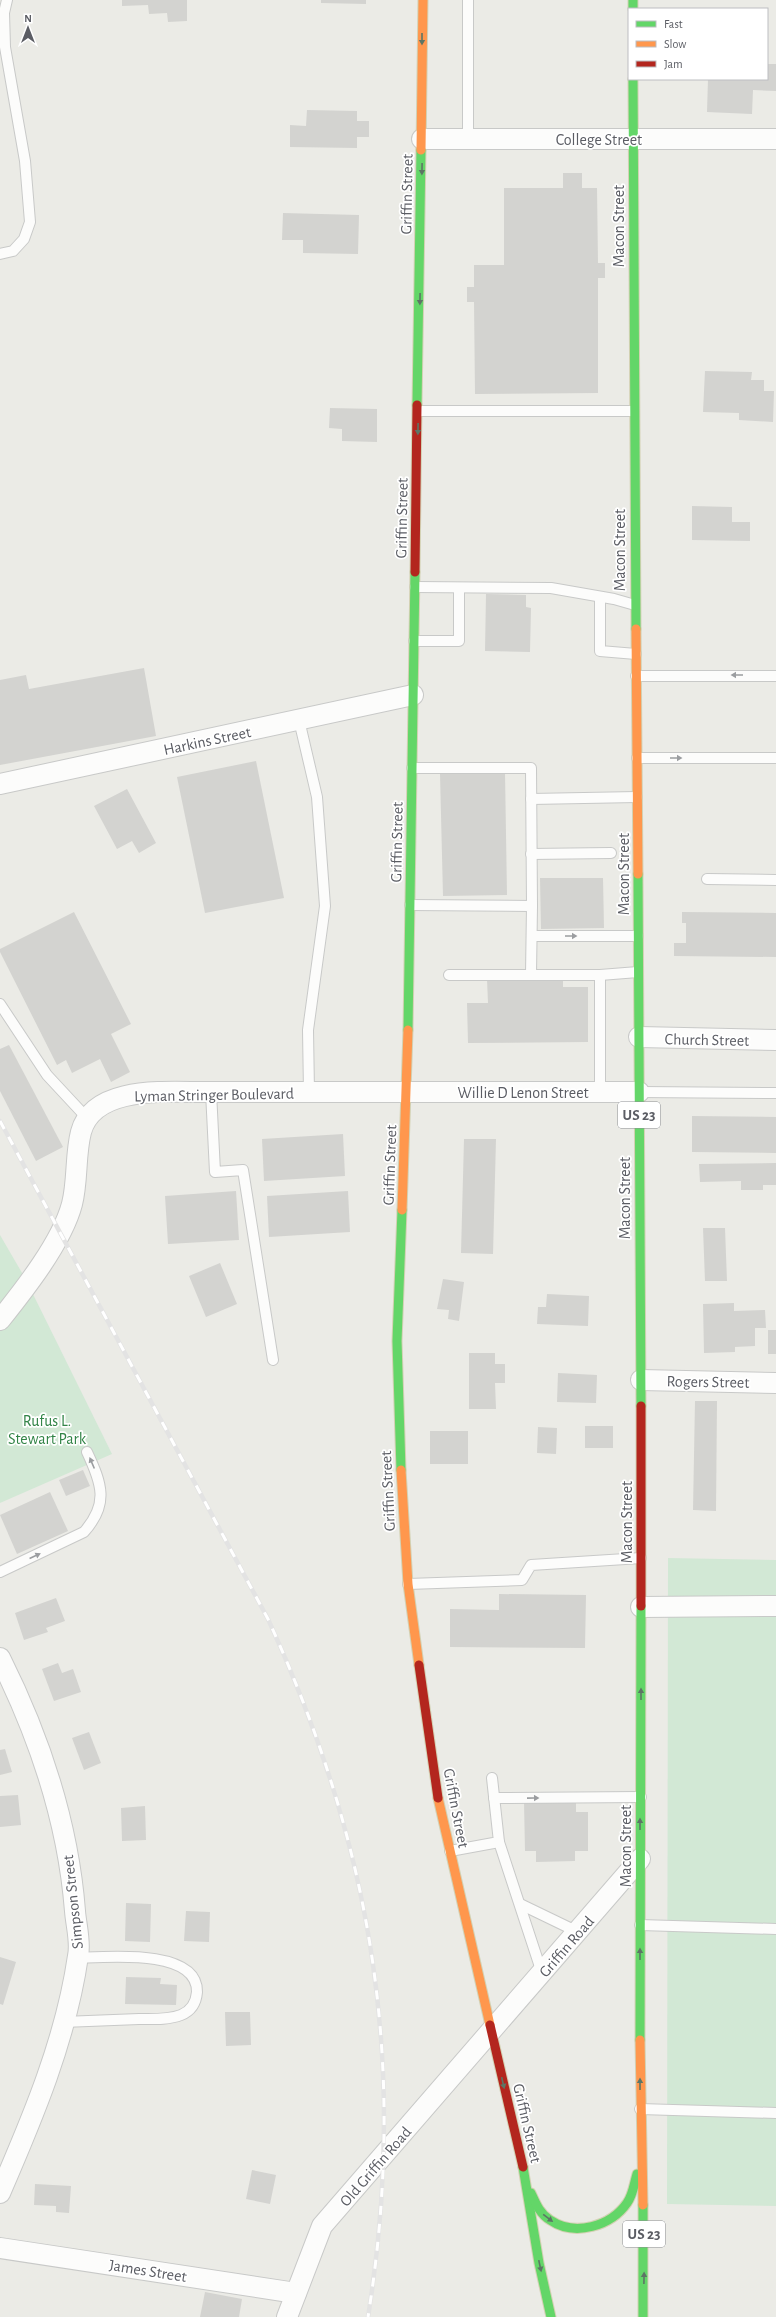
<svg xmlns="http://www.w3.org/2000/svg" width="776" height="2317" viewBox="0 0 776 2317" font-family="'Alegreya Sans',sans-serif">
<style>
.green{fill:#d2e8d5}
.building{fill:#d3d3d0}
.lines{fill:none;stroke-linecap:round;stroke-linejoin:round}
.lane-casing{stroke:#c8c9c8;stroke-width:12}
.street-casing{stroke:#c8c9c8;stroke-width:22}
.fast-casing{stroke:#d3d1b3;stroke-width:11}
.slow-casing{stroke:#d3d1b3;stroke-width:11}
.jam-casing{stroke:#d3d1b3;stroke-width:11}
.lane{stroke:#fcfcfb;stroke-width:10}
.street{stroke:#fcfcfb;stroke-width:20}
.fast{stroke:#63d668;stroke-width:9}
.slow{stroke:#ff974d;stroke-width:9}
.jam{stroke:#b3261e;stroke-width:9}
.rail-casing{stroke:#e3e3e3;stroke-width:4.5}
.rail{stroke:#fff;stroke-width:3;stroke-dasharray:9;stroke-linecap:butt}
.oneway{fill:#5d7565}
.oneway2{fill:#9b9da0}
.labels{text-anchor:middle;stroke-width:3.5;stroke-linejoin:round;paint-order:stroke}
.shield{fill:#fff;stroke:#8c8e92;stroke-width:1}
.shield-label{font-size:15px;font-weight:bold;fill:#5b5d64}
.street-label{font-size:16px;fill:#5b5d64;stroke:#fff}
.park-label{font-size:16px;fill:#328447;stroke:#fff}
</style>
<rect width="100%" height="100%" fill="#ebebe6"/>
<g class="green">
<polygon points="0,1235 25,1278 112,1454 0,1503"/>
<polygon points="668,1558 776,1560 776,2206 667,2204"/>
</g>
<g class="building">
<polygon points="122,0 187,0 187,21 168,22 167,13 149,14 148,5 122,6"/>
<polygon points="321,0 366,0 366,4 321,3"/>
<polygon points="767,64 776,64 776,91 753,90 752,114 707,112 708,79 767,79"/>
<polygon points="307,110 357,111 357,121 369,121 369,137 357,137 357,148 290,147 290,125 306,126"/>
<polygon points="563,173 582,173 582,188 597,188 598,263 605,263 605,278 598,278 598,393 475,394 474,302 467,302 467,287 474,287 474,265 504,265 504,188 563,188"/>
<polygon points="283,213 359,215 358,254 303,253 303,240 282,240"/>
<polygon points="705,371 752,372 751,380 764,380 764,391 774,391 773,422 739,420 739,413 703,412"/>
<polygon points="330,408 377,409 377,442 342,441 342,429 329,428"/>
<polygon points="692,506 732,507 732,522 750,522 750,541 692,540"/>
<polygon points="486,594 526,595 526,607 531,608 530,652 485,651"/>
<polygon points="144,668 156,736 0,765 0,680 26,675 29,689"/>
<polygon points="256,761 284,898 205,913 177,777"/>
<polygon points="505,773 507,895 443,896 440,774"/>
<polygon points="127,789 156,843 139,853 132,841 117,849 94,806"/>
<polygon points="540,878 603,878 604,928 541,929"/>
<polygon points="74,912 131,1024 111,1034 130,1072 111,1082 100,1059 72,1073 66,1060 57,1065 0,952 0,949"/>
<polygon points="682,912 776,913 776,957 674,956 674,943 686,943 686,923 682,923"/>
<polygon points="487,979 563,979 563,987 588,987 588,1042 468,1043 467,1003 488,1003"/>
<polygon points="9,1045 63,1147 36,1161 0,1091 0,1049"/>
<polygon points="692,1116 776,1117 776,1153 692,1152"/>
<polygon points="343,1134 345,1176 264,1181 262,1139"/>
<polygon points="464,1139 496,1139 493,1254 461,1253"/>
<polygon points="776,1163 776,1185 763,1185 763,1190 741,1190 741,1181 700,1182 699,1164"/>
<polygon points="236,1191 239,1240 168,1244 165,1196"/>
<polygon points="348,1191 350,1232 269,1237 267,1196"/>
<polygon points="703,1228 725,1228 727,1281 705,1281"/>
<polygon points="220,1263 237,1304 206,1317 189,1276"/>
<polygon points="443,1279 464,1282 459,1321 448,1319 449,1310 437,1309"/>
<polygon points="547,1294 589,1296 588,1326 537,1324 538,1307 546,1307"/>
<polygon points="734,1303 734,1311 765,1310 766,1328 755,1328 755,1346 735,1347 735,1352 704,1353 703,1304"/>
<rect x="768" y="1330" width="8" height="24"/>
<polygon points="469,1353 495,1353 495,1364 505,1364 505,1383 495,1383 496,1409 469,1409"/>
<polygon points="558,1373 597,1375 596,1403 557,1402"/>
<polygon points="695,1401 717,1401 716,1511 693,1510"/>
<rect x="585" y="1426" width="28" height="22"/>
<polygon points="538,1427 557,1428 556,1454 537,1453"/>
<rect x="430" y="1431" width="38" height="33"/>
<polygon points="83,1470 90,1486 66,1496 59,1480"/>
<polygon points="50,1492 68,1531 17,1554 0,1515"/>
<polygon points="499,1594 586,1595 585,1648 450,1647 450,1609 499,1610"/>
<polygon points="56,1598 65,1621 46,1628 48,1632 24,1640 15,1613"/>
<polygon points="58,1663 62,1673 73,1669 81,1692 54,1701 42,1669"/>
<polygon points="89,1732 101,1763 84,1770 72,1738"/>
<polygon points="5,1749 12,1772 0,1775 0,1750"/>
<polygon points="18,1795 21,1825 0,1827 0,1796"/>
<polygon points="524,1802 576,1802 576,1812 588,1812 588,1851 575,1851 575,1861 536,1862 536,1851 525,1851"/>
<polygon points="145,1806 146,1840 122,1841 121,1808"/>
<polygon points="126,1903 151,1904 150,1942 125,1941"/>
<polygon points="186,1911 210,1912 209,1942 184,1941"/>
<polygon points="0,1957 16,1962 3,2005 0,2004"/>
<polygon points="126,1977 161,1978 160,1984 177,1985 176,2005 125,2004"/>
<polygon points="225,2012 250,2012 251,2045 226,2046"/>
<polygon points="252,2170 276,2175 270,2204 246,2199"/>
<polygon points="35,2184 71,2186 69,2213 56,2212 56,2206 34,2205"/>
<polygon points="205,2292 242,2299 239,2317 200,2317"/>
</g>
<g class="lines">
<defs>
<g id="lane">
<polyline points="468,139 468,0"/>
<polyline points="0,254 13,251 24,239 30,222 25,161 5,47 4,13 7,0"/>
<polyline points="418,411 633,411"/>
<polyline points="415,587 551,588 614,599 635,605"/>
<polyline points="600,597 600,651 636,654"/>
<polyline points="414,641 459,641 459,588"/>
<polyline points="636,676 776,676"/>
<polyline points="299,720 317,797 325,906 308,1030 309,1092"/>
<polyline points="637,758 776,758"/>
<polyline points="412,768 531,768 532,906"/>
<polyline points="531,799 637,797"/>
<polyline points="531,854 611,853"/>
<polyline points="707,879 776,880"/>
<polyline points="410,905 532,906 531,974"/>
<polyline points="532,936 638,936"/>
<polyline points="449,975 600,975 600,1092"/>
<polyline points="600,975 638,972"/>
<polyline points="0,1004 47,1075 87,1118"/>
<polyline points="211,1092 215,1172 243,1170 273,1360"/>
<polyline points="639,1092 776,1093"/>
<path d="M0 1572 84 1532C109 1504 102 1484 87 1452"/>
<polyline points="408,1584 522,1580 531,1565 641,1558"/>
<polyline points="494,1798 641,1797"/>
<polyline points="499,1842 542,1973"/>
<polyline points="450,1851 499,1842 492,1778"/>
<polyline points="520,1904 578,1932"/>
<polyline points="640,1925 776,1929"/>
<path d="M63 2022C88 2021 114 2020 139 2019 152 2019 168 2020 181 2015 191 2011 196 2004 197 1992 198 1948 106 1957 78 1958"/>
<polyline points="640,2109 776,2113"/>
</g>
<g id="street">
<polyline points="422,139 776,139"/>
<polyline points="0,784 413,695"/>
<polyline points="639,1037 776,1040"/>
<path d="M0 1320C24 1290 62 1242 72 1204 78 1181 75 1155 81 1132 94 1083 172 1093 211 1092H639"/>
<polyline points="641,1380 776,1383"/>
<polyline points="641,1607 776,1606"/>
<path d="M0 1658C40 1738 68 1821 75 1911 76 1925 81 1942 78 1956 66 2039 33 2117 0 2193"/>
<polyline points="0,2248 296,2293"/>
<polyline points="287,2317 322,2226 640,1859"/>
</g>
<g id="fast">
<polyline points="633,0 633,9"/>
<polyline points="633,79 636,629"/>
<polyline points="417,405 421,150"/>
<polyline points="638,874 641,1406"/>
<polyline points="408,1030 415,572"/>
<polyline points="401,1470 397,1341 402,1210"/>
<polyline points="640,2040 641,1606"/>
<polyline points="523,2167 539,2263 551,2317"/>
<path d="M531 2193C536 2204 540 2214 550 2220 575 2237 611 2226 627 2203 633 2195 634 2184 637 2174"/>
<polyline points="643,2205 643,2317"/>
</g>
<g id="slow">
<polyline points="421,150 423,0"/>
<polyline points="636,629 638,874"/>
<polyline points="402,1210 408,1030"/>
<polyline points="401,1470 408,1584 419,1665"/>
<polyline points="438,1798 490,2025"/>
<polyline points="640,2040 643,2205"/>
</g>
<g id="jam">
<polyline points="415,572 417,405"/>
<polyline points="641,1606 641,1406"/>
<polyline points="419,1665 438,1798"/>
<polyline points="490,2025 523,2167"/>
</g>
</defs>
<use href="#lane" class="lane-casing"/>
<use href="#street" class="street-casing"/>
<use href="#fast" class="fast-casing"/>
<use href="#slow" class="slow-casing"/>
<use href="#jam" class="jam-casing"/>
<use href="#lane" class="lane"/>
<use href="#street" class="street"/>
<use href="#fast" class="fast"/>
<use href="#slow" class="slow"/>
<use href="#jam" class="jam"/>
<defs>
<path id="rail" d="M0 1121 268 1619C373 1848 408 2067 368 2317"/>
</defs>
<use href="#rail" class="rail-casing"/>
<use href="#rail" class="rail"/>
</g>
<defs><path id="oneway-solid" d="M-6-.8H1V-3.2L6.5 0L1 3.2V.8H-6Z"/></defs>
<g class="oneway">
<use href="#oneway-solid" transform="translate(422 39) rotate(90)"/>
<use href="#oneway-solid" transform="translate(422 169) rotate(91)"/>
<use href="#oneway-solid" transform="translate(420 299) rotate(91)"/>
<use href="#oneway-solid" transform="translate(418 429) rotate(91)"/>
<use href="#oneway-solid" transform="translate(641 1694) rotate(-90)"/>
<use href="#oneway-solid" transform="translate(640 1824) rotate(-90)"/>
<use href="#oneway-solid" transform="translate(640 1954) rotate(-90)"/>
<use href="#oneway-solid" transform="translate(503 2083) rotate(77)"/>
<use href="#oneway-solid" transform="translate(640 2084) rotate(-90)"/>
<use href="#oneway-solid" transform="translate(548 2218) rotate(37)"/>
<use href="#oneway-solid" transform="translate(540 2266) rotate(78)"/>
<use href="#oneway-solid" transform="translate(644 2278) rotate(-89)"/>
</g>
<g class="oneway2">
<use href="#oneway-solid" transform="translate(737 675) rotate(180)"/>
<use href="#oneway-solid" transform="translate(676 758)"/>
<use href="#oneway-solid" transform="translate(571 936)"/>
<use href="#oneway-solid" transform="translate(92 1463) rotate(-113)"/>
<use href="#oneway-solid" transform="translate(35 1556) rotate(-25)"/>
<use href="#oneway-solid" transform="translate(533 1798) rotate(-1)"/>
</g>
<g class="labels">
<g class="shield">
<rect x="618" y="1102" width="42" height="26" rx="3"/>
<rect x="623" y="2221" width="42" height="26" rx="3"/>
</g>
<g class="shield-label">
<text x="639" y="1120">US 23</text>
<text x="644" y="2239">US 23</text>
</g>
<g class="street-label">
<text x="599" y="145">College Street</text>
<text transform="translate(406 194) rotate(-89)" y="6">Griffin Street</text>
<text transform="translate(618 226) rotate(-90)" y="6">Macon Street</text>
<text transform="translate(401 518) rotate(-89)" y="6">Griffin Street</text>
<text transform="translate(619 550) rotate(-90)" y="6">Macon Street</text>
<text transform="translate(207 740) rotate(-12)" y="6">Harkins Street</text>
<text transform="translate(396 842) rotate(-89)" y="6">Griffin Street</text>
<text transform="translate(623 874) rotate(-90)" y="6">Macon Street</text>
<text transform="translate(707 1039) rotate(1)" y="6">Church Street</text>
<text x="523" y="1098">Willie D Lenon Street</text>
<text transform="translate(214 1094) rotate(-1)" y="6">Lyman Stringer Boulevard</text>
<text transform="translate(389 1165) rotate(-88)" y="6">Griffin Street</text>
<text transform="translate(624 1198) rotate(-90)" y="6">Macon Street</text>
<text transform="translate(708 1381) rotate(1)" y="6">Rogers Street</text>
<text transform="translate(387 1491) rotate(-93)" y="6">Griffin Street</text>
<text transform="translate(626 1522) rotate(-90)" y="6">Macon Street</text>
<text transform="translate(457 1808) rotate(79)" y="6">Griffin Street</text>
<text transform="translate(625 1846) rotate(-90)" y="6">Macon Street</text>
<text transform="translate(72 1902) rotate(-96)" y="6">Simpson Street</text>
<text transform="translate(566 1946) rotate(-49)" y="6">Griffin Road</text>
<text transform="translate(528 2123) rotate(77)" y="6">Griffin Street</text>
<text transform="translate(375 2166) rotate(-49)" y="6">Old Griffin Road</text>
<text transform="translate(148 2270) rotate(9)" y="6">James Street</text>
</g>
<g class="park-label">
<text x="47" y="1426">Rufus L.<tspan x="47" dy="18">Stewart Park</tspan></text>
</g>
</g>
<rect x="628" y="8" width="140" height="72" fill="#ffffff" stroke="#bdbec1"/>
<rect x="636" y="21" width="20" height="6" fill="#63d668" stroke="#bdbec1"/>
<text x="664" y="28" font-size="12" fill="#5b5d64">Fast</text>
<rect x="636" y="41" width="20" height="6" fill="#ff974d" stroke="#bdbec1"/>
<text x="664" y="48" font-size="12" fill="#5b5d64">Slow</text>
<rect x="636" y="61" width="20" height="6" fill="#b3261e" stroke="#bdbec1"/>
<text x="664" y="68" font-size="12" fill="#5b5d64">Jam</text>
<g transform="translate(28 28)" stroke="#ffffff" stroke-width="3" paint-order="stroke">
<path d="M0-3L7 15L0 10L-7 15Z" fill="#5b5d64"/>
<text y="-6" font-size="11" font-weight="bold" text-anchor="middle" fill="#5b5d64">N</text>
</g>
</svg>
